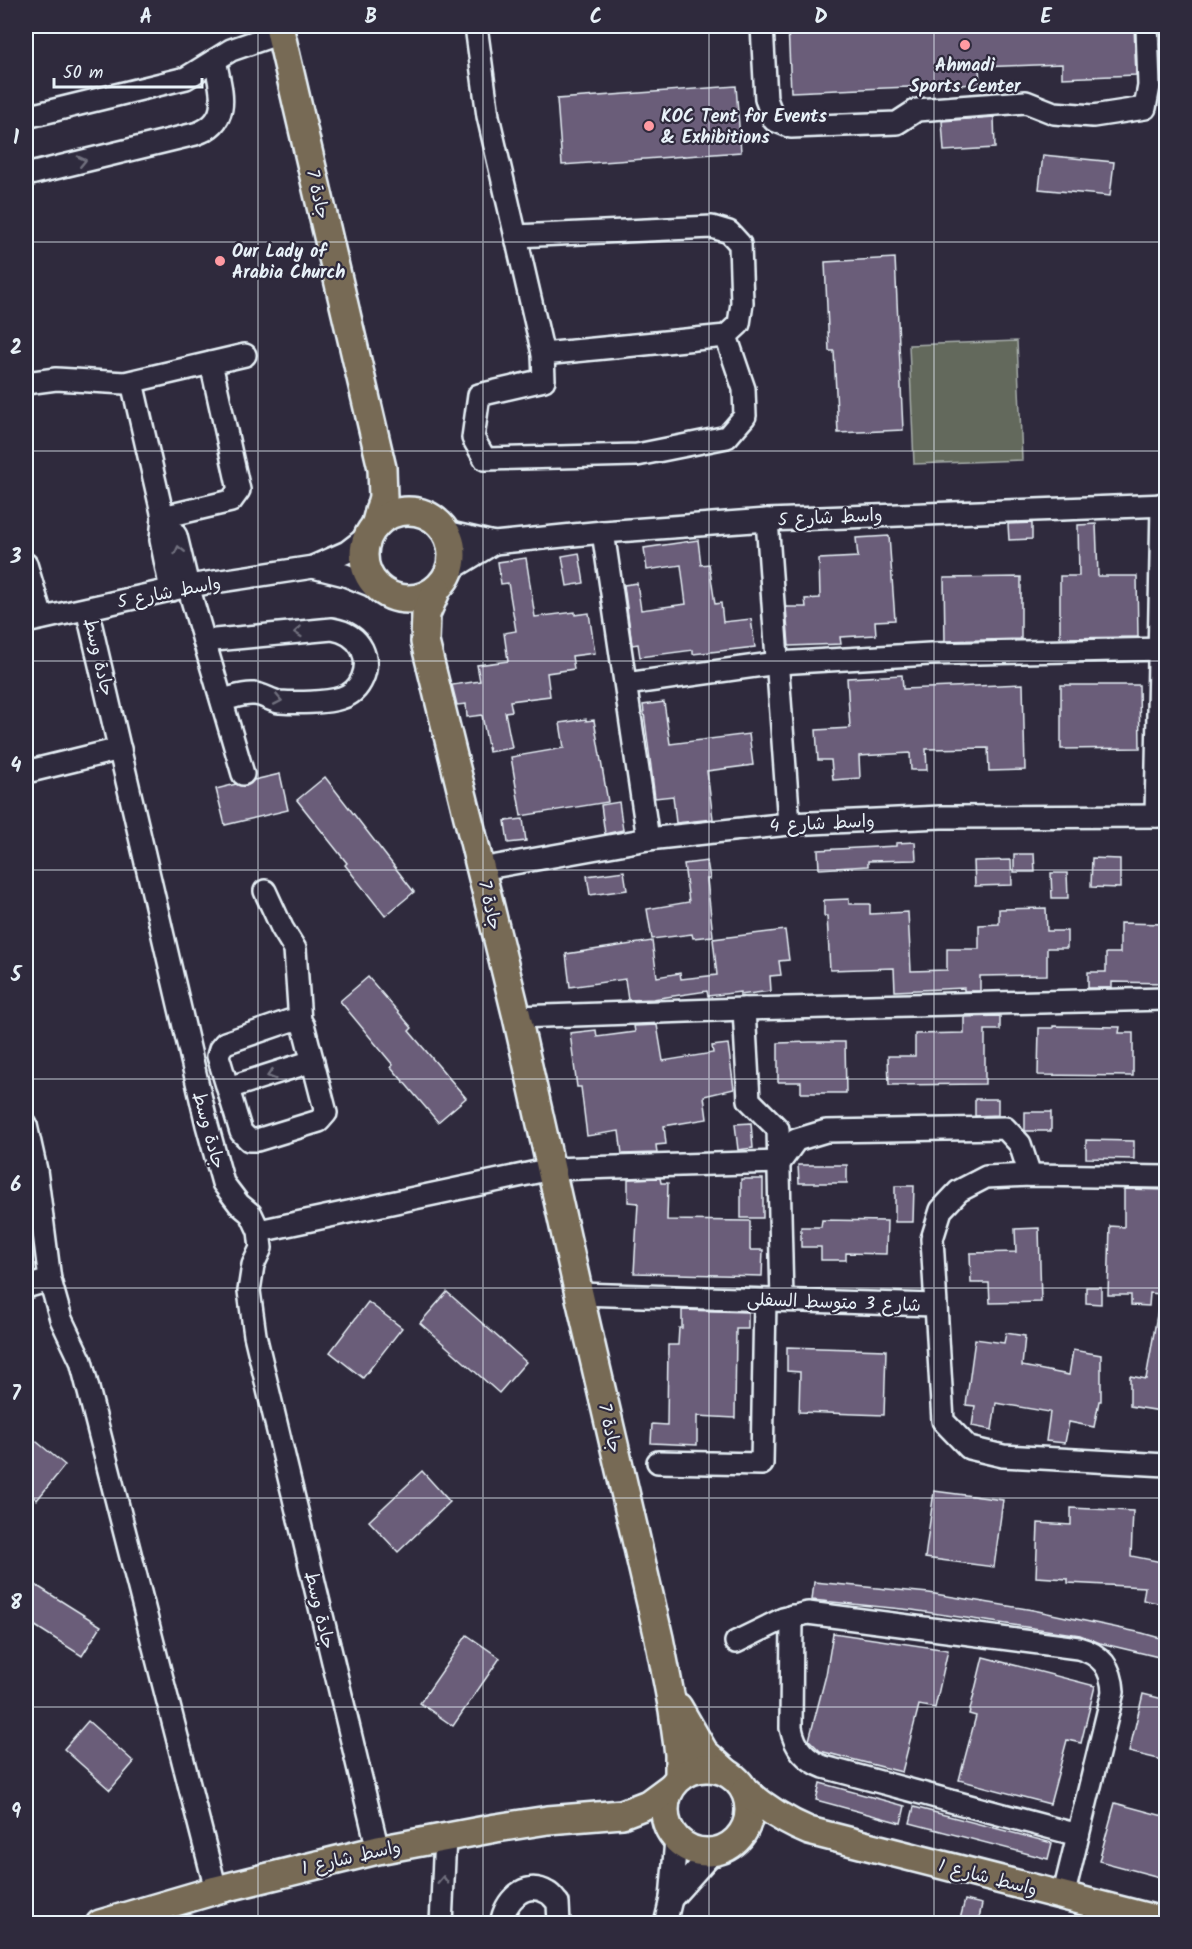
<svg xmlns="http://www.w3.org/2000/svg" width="1192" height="1949" viewBox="0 0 1192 1949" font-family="Kalam,'Playpen Sans Arabic',sans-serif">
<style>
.grass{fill:#64695b;stroke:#a6adaa;stroke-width:1.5}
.building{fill:#6b5d79;stroke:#e8f1f8;stroke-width:1.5}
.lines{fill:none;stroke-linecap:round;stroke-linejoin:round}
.minor-casing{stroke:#e8f1f8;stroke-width:26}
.major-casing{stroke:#e8f1f8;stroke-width:32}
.minor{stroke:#2f2a3d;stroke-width:21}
.major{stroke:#776a54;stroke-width:27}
.oneway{stroke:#70707e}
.grid{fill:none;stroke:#e8f1f8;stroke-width:1.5;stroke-opacity:0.55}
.poi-dot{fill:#ff9aa2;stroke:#2f2a3d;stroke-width:2}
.labels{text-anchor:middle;stroke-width:4.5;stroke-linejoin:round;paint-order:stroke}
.poi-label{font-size:18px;font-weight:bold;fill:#e8f1f8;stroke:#2f2a3d;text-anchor:start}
.street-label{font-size:18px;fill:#e8f1f8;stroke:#2f2a3d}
.neatline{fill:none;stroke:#e8f1f8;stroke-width:2}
.grid-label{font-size:20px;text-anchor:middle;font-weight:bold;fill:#e8f1f8}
</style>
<rect width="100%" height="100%" fill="#2f2a3d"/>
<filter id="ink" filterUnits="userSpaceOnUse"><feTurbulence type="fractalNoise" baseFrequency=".0167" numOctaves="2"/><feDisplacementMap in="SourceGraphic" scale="12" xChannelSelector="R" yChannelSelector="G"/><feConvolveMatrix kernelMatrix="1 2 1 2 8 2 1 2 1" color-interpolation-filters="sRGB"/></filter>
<g filter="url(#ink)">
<polygon class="grass" points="1017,341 1022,460 914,464 909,345"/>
<g class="building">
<polygon points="788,26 1134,26 1136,75 1062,78 1062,64 979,67 980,84 791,92"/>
<polygon points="736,86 741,152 562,165 557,99"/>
<polygon points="994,117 995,148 944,151 942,121"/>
<polygon points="1043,155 1114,162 1110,196 1039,189"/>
<polygon points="895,258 903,430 838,433 834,351 829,351 825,262"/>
<polygon points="1032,523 1032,539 1009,540 1008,524"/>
<polygon points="1096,524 1098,576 1137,576 1138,637 1060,638 1060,576 1079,576 1078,525"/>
<polygon points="889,536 895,620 875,621 876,635 840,637 841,644 789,646 786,607 806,607 805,599 820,598 819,559 858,557 856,538"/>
<polygon points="698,540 701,565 709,564 715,604 721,603 723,622 751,619 755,647 693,654 693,650 640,657 638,644 632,645 624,585 637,583 641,610 686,604 681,565 647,570 644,548"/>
<polygon points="579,553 584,583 567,586 562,556"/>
<polygon points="526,558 535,617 575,612 575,615 589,613 595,653 572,656 574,669 547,673 550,696 510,701 512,711 505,712 512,748 489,752 482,715 467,717 466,704 457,705 452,685 480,681 477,665 508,661 504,633 516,631 508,583 501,584 498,562"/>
<polygon points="1021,577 1021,639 945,641 944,578"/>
<polygon points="902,675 903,689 1023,684 1025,770 989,771 988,748 926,749 927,770 911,770 910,753 859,756 860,778 833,780 831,760 818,760 816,730 850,728 847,678"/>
<polygon points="1061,685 1139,685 1140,748 1061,749"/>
<polygon points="664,702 670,744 749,734 753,765 707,771 713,819 676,823 673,796 655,798 643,705"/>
<polygon points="586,719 586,721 594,720 608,802 521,816 511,757 564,748 560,723"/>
<polygon points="280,774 288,810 225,825 216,789 236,784 246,786 254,780"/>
<polygon points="325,777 414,892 385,916 345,865 347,863 297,800"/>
<polygon points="619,802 623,830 605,834 601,805"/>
<polygon points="523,819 526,841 508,843 505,821"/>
<polygon points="915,842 916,860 868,861 868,866 819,869 818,850 896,846 896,843"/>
<polygon points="1014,854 1034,854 1035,872 1014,872"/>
<polygon points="1092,858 1120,859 1120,888 1091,887"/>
<polygon points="1011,860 1012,885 975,886 974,861"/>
<polygon points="707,861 710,879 707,879 713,936 693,938 692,934 652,939 647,909 689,902 684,864"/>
<polygon points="624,871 627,890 590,895 587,876"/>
<polygon points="1051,873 1067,873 1068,898 1052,898"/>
<polygon points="849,899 849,904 870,904 870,914 908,912 911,971 947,970 947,949 979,949 979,925 999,924 999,909 1046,908 1047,931 1067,931 1067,948 1047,948 1047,975 980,976 980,991 964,991 964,988 895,991 894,968 830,970 827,916 824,916 824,900"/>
<polygon points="1120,923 1167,924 1167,983 1112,982 1112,988 1088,988 1088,972 1106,972 1106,953 1120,953"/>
<polygon points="785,930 789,960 779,961 781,975 770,976 771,991 740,995 740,992 708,996 707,991 653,999 628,1000 625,979 570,987 566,954 652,941 657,977 680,973 681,979 717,975 713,939"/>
<polygon points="368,977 412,1028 409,1031 466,1098 438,1122 391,1067 393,1065 340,1001"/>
<polygon points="1000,1016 1000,1030 985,1030 985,1084 889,1085 888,1056 915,1056 915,1034 964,1033 964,1017"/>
<polygon points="657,1025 663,1061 713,1053 712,1046 728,1044 734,1089 704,1096 707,1119 664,1126 666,1144 656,1145 657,1153 622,1154 619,1131 587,1136 581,1087 577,1087 570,1033 596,1030 597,1037 635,1032 634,1026"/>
<polygon points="1053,1026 1120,1027 1119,1033 1133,1033 1133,1076 1038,1075 1039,1028 1053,1028"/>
<polygon points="811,1042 845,1042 846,1093 801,1093 801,1082 778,1082 778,1043"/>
<polygon points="975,1099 998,1099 998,1115 975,1116"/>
<rect x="1025" y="1112" width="26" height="19"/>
<polygon points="751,1123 753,1148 738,1150 735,1124"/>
<polygon points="1086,1140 1134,1141 1134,1159 1086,1158"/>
<polygon points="798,1165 847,1165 847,1183 799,1183"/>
<polygon points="660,1178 661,1183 668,1183 667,1220 750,1221 750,1250 763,1250 762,1276 634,1273 638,1203 628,1202 628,1179"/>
<rect x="741" y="1179" width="22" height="39"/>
<polygon points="895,1186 914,1186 913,1222 895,1222"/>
<polygon points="1124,1189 1167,1190 1167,1279 1160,1279 1160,1294 1150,1293 1149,1306 1131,1305 1131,1295 1108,1295 1110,1226 1124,1227"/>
<polygon points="822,1220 887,1221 886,1254 846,1253 846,1260 821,1260 821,1247 801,1247 801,1227 821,1227"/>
<polygon points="1039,1228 1041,1302 990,1303 989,1283 971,1283 970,1253 1016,1252 1015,1229"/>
<polygon points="1086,1287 1101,1287 1101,1304 1086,1303"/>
<polygon points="447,1292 526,1362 499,1393 420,1323"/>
<polygon points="368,1302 402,1328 363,1378 330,1352"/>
<polygon points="1158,1309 1167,1310 1167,1412 1130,1406 1130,1376 1146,1379"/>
<polygon points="682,1310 748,1312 748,1329 736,1329 735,1418 697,1416 697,1445 651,1443 652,1424 667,1425 668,1345 678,1345 679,1328 682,1328"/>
<polygon points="1006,1333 1025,1336 1022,1366 1069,1375 1073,1350 1101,1355 1101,1401 1099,1401 1094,1427 1069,1422 1065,1443 1046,1441 1050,1412 996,1403 992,1430 972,1426 975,1406 966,1405 975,1339 1004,1343"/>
<polygon points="787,1347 886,1350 884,1415 799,1412 800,1372 787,1371"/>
<polygon points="26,1433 65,1465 37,1500 26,1490"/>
<polygon points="422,1471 450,1502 398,1552 369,1521"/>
<polygon points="934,1491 1003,1500 994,1567 925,1558"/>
<polygon points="1071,1508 1133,1511 1131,1556 1167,1563 1167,1605 1143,1600 1145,1587 1068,1583 1068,1579 1036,1577 1038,1523 1071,1525"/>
<polygon points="26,1579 101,1626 82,1656 26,1620"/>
<polygon points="814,1582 929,1593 1033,1610 1142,1633 1167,1640 1167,1659 1100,1643 1080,1635 912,1610 812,1600"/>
<polygon points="833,1633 948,1650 935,1708 919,1705 902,1772 820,1751 809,1740 826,1675"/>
<polygon points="467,1635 500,1658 453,1726 420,1703"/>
<polygon points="983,1657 1095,1686 1081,1743 1067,1740 1050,1804 959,1780 976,1716 969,1714"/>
<polygon points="1143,1694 1167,1700 1167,1761 1129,1752"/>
<polygon points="88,1721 134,1762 110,1790 64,1749"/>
<polygon points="820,1783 905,1806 901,1823 816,1800"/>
<polygon points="1115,1803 1167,1817 1167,1879 1099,1861"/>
<polygon points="914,1807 1052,1843 1048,1859 910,1823"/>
<polygon points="965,1900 982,1904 978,1923 959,1923"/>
</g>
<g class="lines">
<defs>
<g id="minor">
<polyline points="476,26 488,116 543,354 544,380 479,395 473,438 485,459 637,455 727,437 745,416 744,389 726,336"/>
<polyline points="762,26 766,99 774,120 791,127 897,123 917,110 1026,102 1054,113 1093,116 1145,108 1149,86 1147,26"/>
<polyline points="26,117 186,78 231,50 280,33"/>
<path d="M26 175 195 134C233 122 221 91 215 60"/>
<polyline points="516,236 712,227 729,232 740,244 742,303 739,324 726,336 543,354"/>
<polyline points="132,382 163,517 161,540 171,590"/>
<polyline points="26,383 56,379 125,383 245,355"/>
<polyline points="163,517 176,536 188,586 243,774"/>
<polyline points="163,517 231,501 239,490 211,363"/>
<polyline points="767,520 789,824"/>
<polyline points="446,532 494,543 603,532 767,520 1166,505"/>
<polyline points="603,532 648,839"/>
<polyline points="26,564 42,618"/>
<polyline points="313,567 345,575 380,589"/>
<polyline points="450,570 494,543"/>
<polyline points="87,609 207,1125 223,1183 239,1204 251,1214 259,1231 261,1248 253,1265 249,1291 255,1335 378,1850"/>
<polyline points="26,622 188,586 313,567 347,552 369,535"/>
<path d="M204 641 332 629C344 631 356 637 362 649 371 668 361 692 341 698 327 703 295 703 280 702 271 701 263 694 254 694 243 693 232 698 222 700"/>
<polyline points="626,684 778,663 930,654 1166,649"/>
<polyline points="26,772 120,749"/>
<polyline points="1156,816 1162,504"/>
<polyline points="481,869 648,839 789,824 941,817 1166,816"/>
<polyline points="265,891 282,928 295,949 300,1022"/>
<polyline points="744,1009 749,1100 778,1129 782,1300"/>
<polyline points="517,1017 744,1009 1166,999"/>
<polygon points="296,1020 303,1025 304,1028 326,1113 319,1121 257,1140 249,1140 241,1132 218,1056 220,1049 225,1043 289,1021"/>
<polyline points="228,1088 313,1061"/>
<polyline points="26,1125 36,1170 50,1280 61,1319 81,1361 216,1890"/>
<polyline points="1166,1177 1030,1175 986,1177 959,1191 941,1210 932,1239 943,1421 969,1448 1003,1456 1166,1465"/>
<polyline points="259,1231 551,1169 780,1162 796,1140 826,1131 1005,1128 1020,1144 1030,1175"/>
<polyline points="26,1287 50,1280"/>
<polyline points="579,1294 935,1305"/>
<polyline points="658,1462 762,1464 765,1300"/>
<path d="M792 1616 791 1728C795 1748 805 1760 824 1767L1078 1835"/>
<path d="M736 1642 783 1619 808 1613 1078 1648C1101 1654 1112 1668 1113 1692L1063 1897"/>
<polyline points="671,1899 713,1852"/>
<polyline points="441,1924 445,1837"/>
<path d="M501 1924C505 1902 524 1878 548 1893 552 1895 555 1900 558 1903L559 1924"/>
<polyline points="665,1924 671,1899 676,1839"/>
<polyline points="1092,1924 1098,1905"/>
</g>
<g id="major">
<polyline points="279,26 382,468 383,497 375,526"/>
<circle cx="408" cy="555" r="44"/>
<polyline points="437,589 426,614 425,642 517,1017 579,1294 659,1638 673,1710 679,1754 679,1778"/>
<polyline points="678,1707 704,1752 725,1771"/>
<circle cx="707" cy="1810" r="42"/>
<path d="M745 1791C765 1808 784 1821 809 1831L1166 1922"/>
<polyline points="100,1924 216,1890 378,1850 496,1828 548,1820 622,1814 648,1804 671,1787"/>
</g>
</defs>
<use href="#minor" class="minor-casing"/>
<use href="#major" class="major-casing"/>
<use href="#minor" class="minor"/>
<use href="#major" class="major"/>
</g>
<defs><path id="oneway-chevron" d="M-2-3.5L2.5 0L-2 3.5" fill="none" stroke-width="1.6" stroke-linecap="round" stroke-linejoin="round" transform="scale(1.5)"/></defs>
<g class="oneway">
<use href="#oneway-chevron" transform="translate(82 161) rotate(-13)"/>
<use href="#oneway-chevron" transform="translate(179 550) rotate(-103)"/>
<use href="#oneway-chevron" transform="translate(298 632) rotate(175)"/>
<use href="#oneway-chevron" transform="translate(278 700) rotate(11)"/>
<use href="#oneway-chevron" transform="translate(271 1075) rotate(163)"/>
<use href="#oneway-chevron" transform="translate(443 1880) rotate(-88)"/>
</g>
</g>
<path class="grid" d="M258 26V1924M483 26V1924M709 26V1924M934 26V1924M26 242H1166M26 451H1166M26 661H1166M26 870H1166M26 1079H1166M26 1288H1166M26 1498H1166M26 1707H1166"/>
<g class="poi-dot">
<circle cx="965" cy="45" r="6"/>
<circle cx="649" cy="126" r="6"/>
<circle cx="220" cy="261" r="6"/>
</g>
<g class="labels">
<g class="poi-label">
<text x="965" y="71" text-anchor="middle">Ahmadi<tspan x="965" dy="21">Sports Center</tspan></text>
<text x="661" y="122">KOC Tent for Events<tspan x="661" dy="21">&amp; Exhibitions</tspan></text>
<text x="232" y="257">Our Lady of<tspan x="232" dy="21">Arabia Church</tspan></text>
</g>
<g class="street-label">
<text transform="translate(318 194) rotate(77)" y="6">جادة 7</text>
<text transform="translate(830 517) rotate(-3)" y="6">واسط شارع 5</text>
<text transform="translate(169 592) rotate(-11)" y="6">واسط شارع 5</text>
<text transform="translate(99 657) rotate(77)" y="6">جادة وسط</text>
<text transform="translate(822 823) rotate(-3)" y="6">واسط شارع 4</text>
<text transform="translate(490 905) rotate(77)" y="6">جادة 7</text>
<text transform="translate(209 1130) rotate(75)" y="6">جادة وسط</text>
<text transform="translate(834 1302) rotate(2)" y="6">شارع 3 متوسط السفلى</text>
<text transform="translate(610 1428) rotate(77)" y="6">جادة 7</text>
<text transform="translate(320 1610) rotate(77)" y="6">جادة وسط</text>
<text transform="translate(351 1857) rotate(-13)" y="6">واسط شارع 1</text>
<text transform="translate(988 1877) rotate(14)" y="6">واسط شارع 1</text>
</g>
</g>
<rect width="1192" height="1949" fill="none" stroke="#2f2a3d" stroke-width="66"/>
<path d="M54 78v9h148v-9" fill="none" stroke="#e8f1f8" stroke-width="3"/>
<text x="63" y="78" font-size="18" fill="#e8f1f8" stroke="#2f2a3d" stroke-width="4.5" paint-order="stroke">50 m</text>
<rect x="33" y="33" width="1126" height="1883" class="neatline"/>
<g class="grid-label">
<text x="146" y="23">A</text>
<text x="371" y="23">B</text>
<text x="596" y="23">C</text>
<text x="821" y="23">D</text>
<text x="1046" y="23">E</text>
<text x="16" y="144">1</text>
<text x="16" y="354">2</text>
<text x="16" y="563">3</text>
<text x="16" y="772">4</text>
<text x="16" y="981">5</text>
<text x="16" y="1191">6</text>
<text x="16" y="1400">7</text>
<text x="16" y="1609">8</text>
<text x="16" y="1818">9</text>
</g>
</svg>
